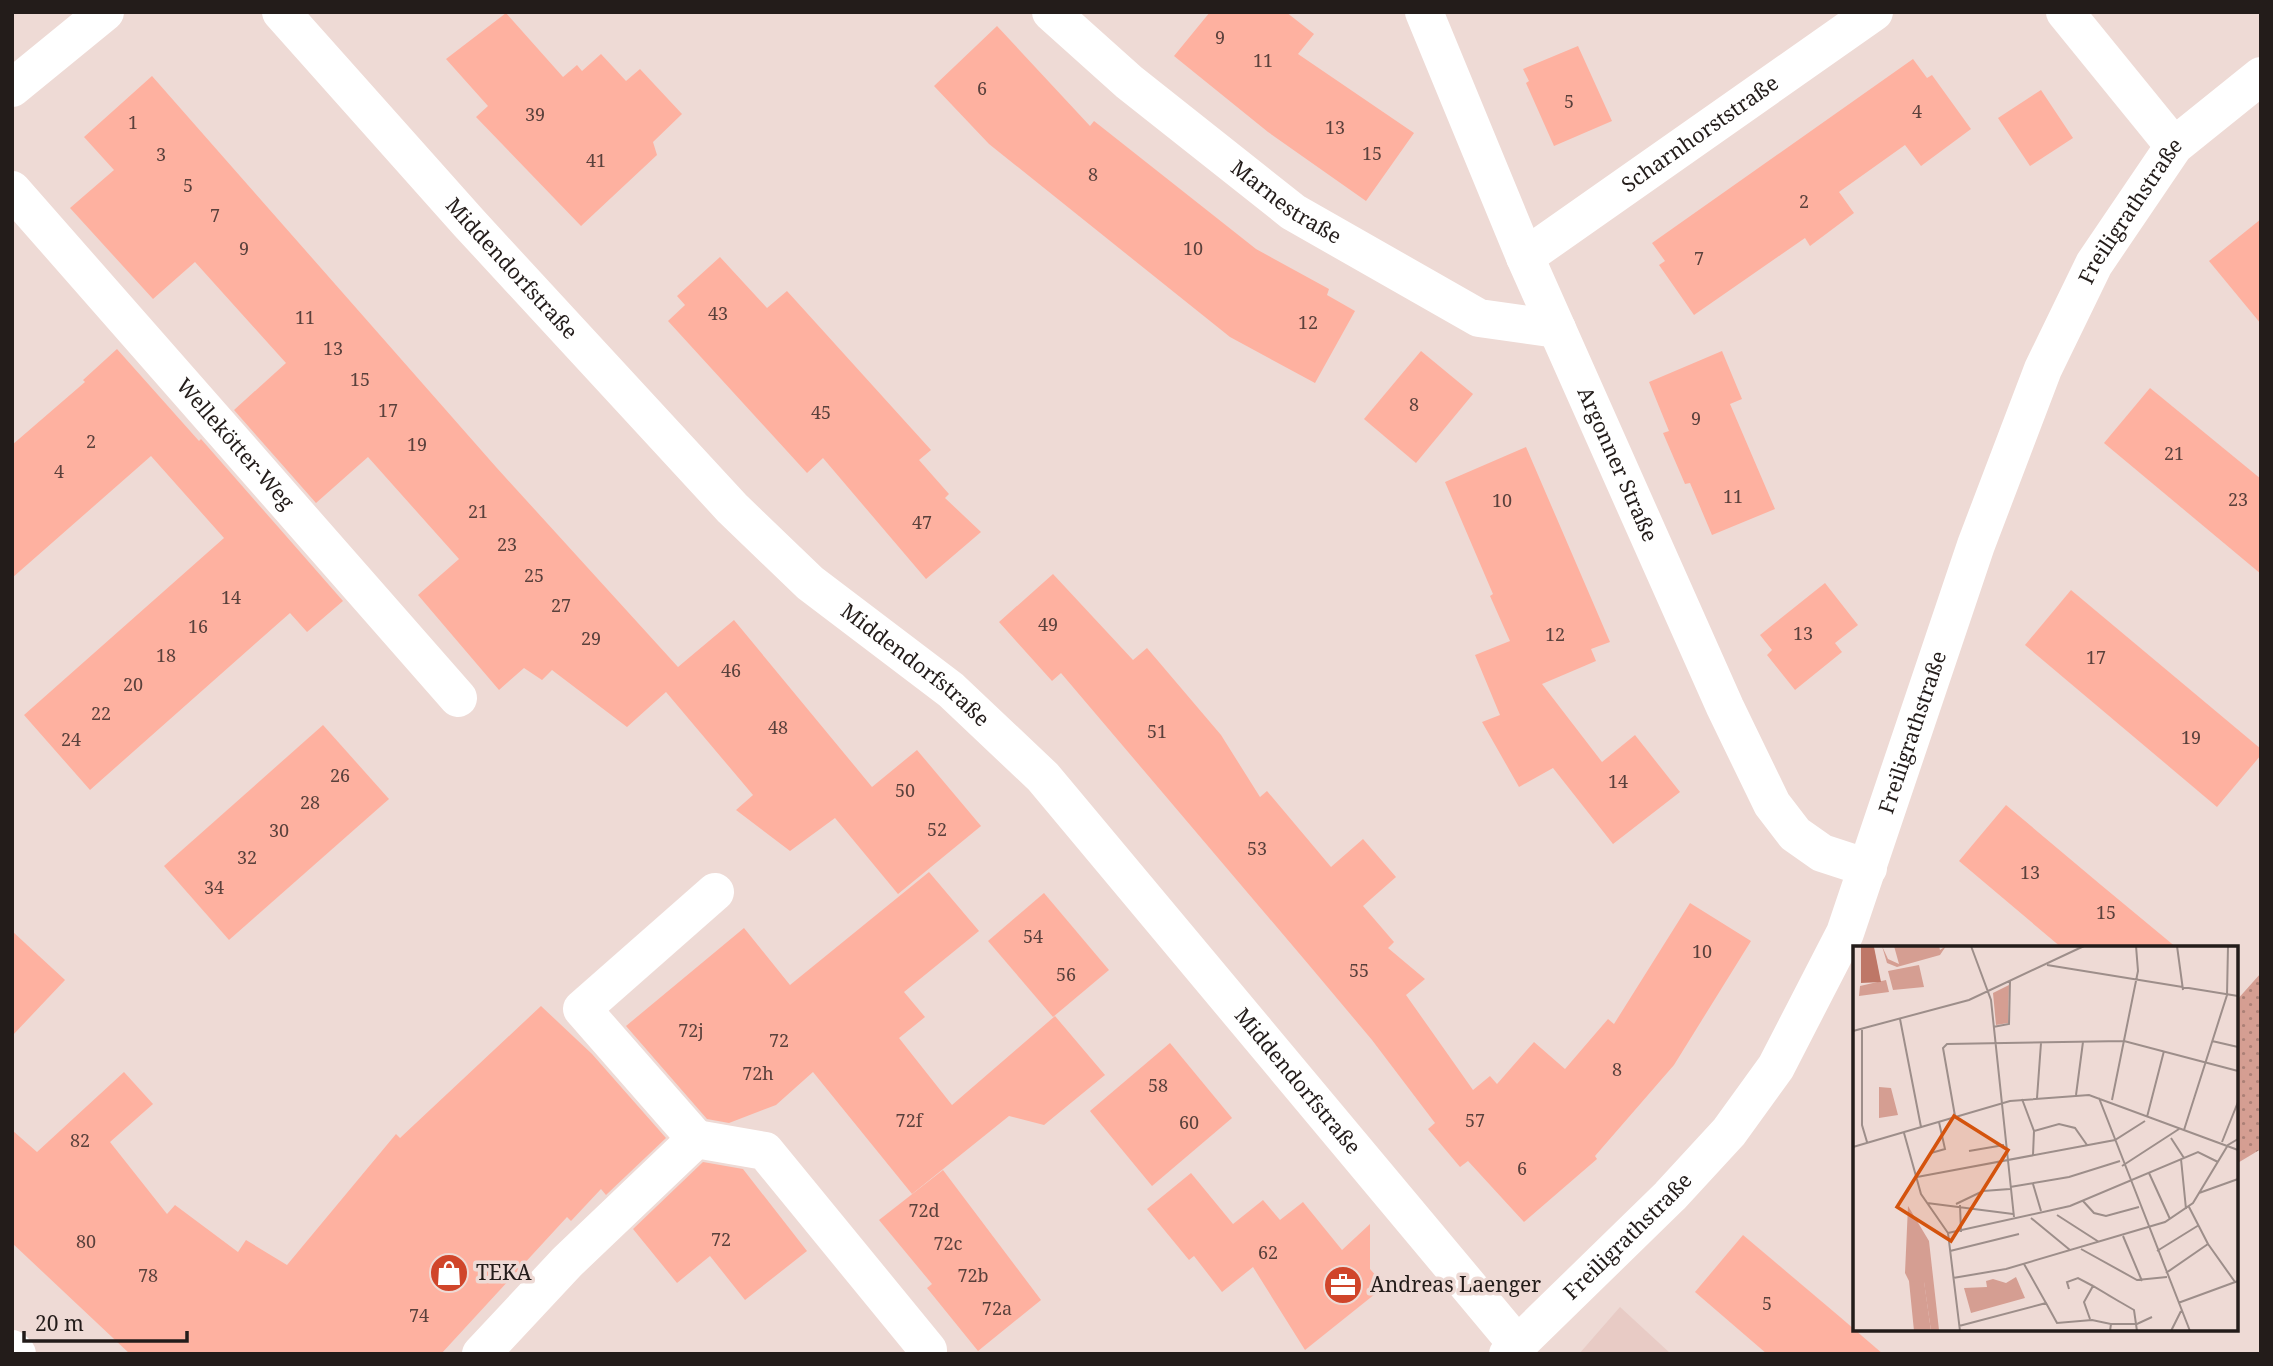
<svg xmlns="http://www.w3.org/2000/svg" width="2273" height="1366" viewBox="0 0 2273 1366" font-family="'Noto Serif',serif">
<style>
.built{fill:#e8cbc5}
.garden{fill:url(#garden-dots)}
.building{fill:#feb1a0}
.lines{fill:none;stroke-linecap:round;stroke-linejoin:round}
.minor{stroke:#fff;stroke-width:38}
.secondary{stroke:#fff;stroke-width:38}
.labels{text-anchor:middle;stroke-width:7;stroke-linejoin:round;paint-order:stroke}
.number-label{font-size:18px;fill:#5a413c}
.street-label{font-size:21px;fill:#231c1a;stroke:#eedad5}
.poi-label{font-size:21px;fill:#231c1a;stroke:#eedad5;text-anchor:start}
.inset-road{fill:none;stroke:#9d8e8a;stroke-width:2}
.view{fill:#d4530d;fill-opacity:0.15;stroke:#d4530d;stroke-width:3.5}
.inset-edge{fill:none;stroke:#231c1a;stroke-width:3.5}
</style>
<defs>
<pattern id="garden-dots" width="8" height="8" patternUnits="userSpaceOnUse" patternTransform="scale(1.75)"><rect width="8" height="8" fill="#d59e92"/><path d="M2 2h.1M6 6h.1" fill="none" stroke="#ac8076" stroke-width="1.8" stroke-linecap="round"/></pattern>
</defs>
<rect width="100%" height="100%" fill="#eedad5"/>
<polygon class="built" points="1620,1307 1671,1354 1579,1354"/>
<polygon class="garden" points="2261,973 2261,1149 2236,1164 2236,1001"/>
<g class="building">
<polygon points="1210,12 1286,12 1314,34 1298,54 1414,133 1366,201 1268,132 1174,56"/>
<polygon points="506,13 563,77 577,65 582,71 601,54 626,81 640,69 682,114 653,142 657,155 581,226 476,117 488,106 446,59"/>
<polygon points="997,26 1090,126 1094,121 1256,249 1329,289 1327,295 1355,311 1315,383 1230,337 989,144 934,86"/>
<polygon points="1578,46 1612,121 1554,146 1526,83 1529,81 1523,69"/>
<polygon points="1913,59 1927,78 1932,75 1971,129 1921,166 1905,145 1839,192 1854,213 1810,246 1805,238 1694,315 1659,265 1665,261 1652,243"/>
<polygon points="152,76 496,467 678,667 734,620 872,787 917,750 981,826 898,894 835,818 790,851 736,810 753,795 666,692 627,727 552,670 542,680 524,668 499,690 418,595 459,559 368,457 316,503 234,410 286,363 195,262 153,299 70,208 114,170 84,137"/>
<polygon points="2041,90 2073,138 2030,166 1998,118"/>
<polygon points="2261,219 2261,324 2209,261"/>
<polygon points="720,257 767,308 787,291 931,450 919,460 949,494 945,498 981,532 926,579 823,458 807,473 668,321 685,305 677,296"/>
<polygon points="117,349 199,441 201,439 343,601 307,632 290,613 90,790 24,715 224,538 151,456 12,578 12,445 85,382 83,380"/>
<polygon points="1421,351 1473,394 1416,463 1364,419"/>
<polygon points="1722,351 1742,399 1730,404 1775,509 1712,535 1690,483 1685,484 1663,433 1669,431 1649,382"/>
<polygon points="2150,388 2261,479 2261,574 2104,443"/>
<polygon points="1526,447 1610,642 1591,649 1596,661 1542,684 1602,762 1635,735 1680,792 1613,844 1553,768 1519,787 1482,722 1500,715 1475,655 1510,641 1490,596 1493,594 1445,482"/>
<polygon points="1053,574 1133,660 1147,648 1221,735 1260,797 1267,791 1331,867 1363,839 1396,877 1363,906 1394,942 1388,948 1425,979 1406,995 1473,1090 1490,1076 1497,1084 1534,1042 1565,1069 1608,1019 1614,1024 1690,903 1751,941 1674,1065 1595,1156 1597,1159 1524,1222 1468,1161 1460,1167 1428,1129 1435,1123 1372,1040 1309,965 1061,673 1052,681 999,622"/>
<polygon points="1825,583 1858,625 1835,643 1842,652 1795,690 1767,655 1772,650 1760,635"/>
<polygon points="2071,590 2261,749 2261,755 2217,807 2025,645"/>
<polygon points="323,725 389,799 229,940 164,866"/>
<polygon points="2006,805 2101,885 2177,948 2062,948 1959,861"/>
<polygon points="929,872 979,931 904,992 925,1017 899,1038 952,1105 1055,1016 1105,1075 1044,1125 1009,1116 912,1194 813,1072 776,1105 729,1123 707,1119 626,1026 744,928 790,985"/>
<polygon points="1044,893 1109,970 1053,1017 988,941"/>
<polygon points="12,931 65,980 12,1036"/>
<polygon points="541,1006 592,1054 666,1138 606,1195 601,1189 571,1221 567,1217 441,1354 130,1354 12,1243 12,1130 37,1152 124,1072 153,1104 110,1142 167,1214 175,1205 238,1252 246,1240 287,1265 396,1134 400,1138"/>
<polygon points="1170,1043 1232,1118 1152,1186 1090,1111"/>
<polygon points="703,1162 743,1169 807,1251 745,1300 710,1256 677,1283 633,1229"/>
<polygon points="943,1170 1041,1300 978,1351 927,1288 932,1284 879,1220"/>
<polygon points="1191,1173 1233,1224 1263,1200 1280,1220 1303,1202 1342,1250 1370,1224 1370,1269 1385,1286 1305,1350 1253,1267 1222,1292 1194,1256 1189,1260 1147,1209"/>
<polygon points="1743,1235 1840,1317 1883,1354 1767,1354 1695,1292"/>
</g>
<g class="lines">
<g class="minor">
<path id="s1" d="M281 12 469 223 732 508 810 583 951 690 1043 777 1517 1344"/>
<path id="s2" d="M1051 12 1129 82 1293 212 1479 318 1557 329"/>
<path id="s3" d="M1424 12 1525 257 1725 707 1772 804 1795 834 1822 853 1868 868"/>
<polyline points="2065,12 2174,146"/>
<polyline points="12,88 105,12"/>
<path id="s4" d="M12 190 458 698"/>
<path id="s5" d="M1525 257 1874 12"/>
<polyline points="696,1139 582,1009 715,892"/>
<polyline points="481,1354 567,1262 696,1139 765,1151 928,1350"/>
<path id="s6" d="M1508 1354 1670 1196 1729 1132 1776 1067 1845 933 1976 545 2043 369 2094 264 2174 146 2261 76"/>
</g>
<polyline class="secondary" points="12,1349 17,1354"/>
</g>
<defs>
<symbol id="shop-disc" viewBox="-11 -11 22 22"><circle r="9.5" fill="#d0452a" stroke="#eedad5"/><path d="M-5-2.5h2.3a2.7 3.5 0 0 1 5.4 0H5L5.5 6h-11ZM-1.5-2.5h3a1.5 2.3 0 0 0-3 0Z" fill="#fff"/></symbol>
<symbol id="office-disc" viewBox="-11 -11 22 22"><circle r="9.5" fill="#d0452a" stroke="#eedad5"/><path d="M-6-3h4V-5.5h4V-3h4V5H-6ZM-1-4.5V-3h2v-1.5ZM-6 0V1H6V0Z" fill="#fff"/></symbol>
</defs>
<g fill-rule="evenodd">
<use href="#shop-disc" x="427" y="1251" width="44" height="44"/>
<use href="#office-disc" x="1321" y="1263" width="44" height="44"/>
</g>
<g class="labels">
<g class="number-label">
<text x="1220" y="44">9</text>
<text x="1263" y="67">11</text>
<text x="982" y="95">6</text>
<text x="1569" y="108">5</text>
<text x="1917" y="118">4</text>
<text x="535" y="121">39</text>
<text x="133" y="129">1</text>
<text x="1335" y="134">13</text>
<text x="1372" y="160">15</text>
<text x="161" y="161">3</text>
<text x="596" y="167">41</text>
<text x="1093" y="181">8</text>
<text x="188" y="192">5</text>
<text x="1804" y="208">2</text>
<text x="215" y="222">7</text>
<text x="244" y="255">9</text>
<text x="1193" y="255">10</text>
<text x="1699" y="265">7</text>
<text x="718" y="320">43</text>
<text x="305" y="324">11</text>
<text x="1308" y="329">12</text>
<text x="333" y="355">13</text>
<text x="360" y="386">15</text>
<text x="1414" y="411">8</text>
<text x="388" y="417">17</text>
<text x="821" y="419">45</text>
<text x="1696" y="425">9</text>
<text x="91" y="448">2</text>
<text x="417" y="451">19</text>
<text x="2174" y="460">21</text>
<text x="59" y="478">4</text>
<text x="1733" y="503">11</text>
<text x="2238" y="506">23</text>
<text x="1502" y="507">10</text>
<text x="478" y="518">21</text>
<text x="922" y="529">47</text>
<text x="507" y="551">23</text>
<text x="534" y="582">25</text>
<text x="231" y="604">14</text>
<text x="561" y="612">27</text>
<text x="1048" y="631">49</text>
<text x="198" y="633">16</text>
<text x="1803" y="640">13</text>
<text x="1555" y="641">12</text>
<text x="591" y="645">29</text>
<text x="166" y="662">18</text>
<text x="2096" y="664">17</text>
<text x="731" y="677">46</text>
<text x="133" y="691">20</text>
<text x="101" y="720">22</text>
<text x="778" y="734">48</text>
<text x="1157" y="738">51</text>
<text x="2191" y="744">19</text>
<text x="71" y="746">24</text>
<text x="340" y="782">26</text>
<text x="1618" y="788">14</text>
<text x="905" y="797">50</text>
<text x="310" y="809">28</text>
<text x="937" y="836">52</text>
<text x="279" y="837">30</text>
<text x="1257" y="855">53</text>
<text x="247" y="864">32</text>
<text x="2030" y="879">13</text>
<text x="214" y="894">34</text>
<text x="2106" y="919">15</text>
<text x="1033" y="943">54</text>
<text x="1702" y="958">10</text>
<text x="1359" y="977">55</text>
<text x="1066" y="981">56</text>
<text x="691" y="1037">72j</text>
<text x="779" y="1047">72</text>
<text x="1617" y="1076">8</text>
<text x="758" y="1080">72h</text>
<text x="1158" y="1092">58</text>
<text x="909" y="1127">72f</text>
<text x="1475" y="1127">57</text>
<text x="1189" y="1129">60</text>
<text x="80" y="1147">82</text>
<text x="1522" y="1175">6</text>
<text x="924" y="1217">72d</text>
<text x="721" y="1246">72</text>
<text x="86" y="1248">80</text>
<text x="948" y="1250">72c</text>
<text x="1268" y="1259">62</text>
<text x="148" y="1282">78</text>
<text x="973" y="1282">72b</text>
<text x="1767" y="1310">5</text>
<text x="997" y="1315">72a</text>
<text x="419" y="1322">74</text>
</g>
<g class="street-label">
<text dy="7" stroke="none"><textPath href="#s5" startOffset="214">Scharnhorststraße</textPath></text>
<text dy="7" stroke="none"><textPath href="#s2" startOffset="303">Marnestraße</textPath></text>
<text dy="7" stroke="none"><textPath href="#s6" startOffset="1323">Freiligrathstraße</textPath></text>
<text dy="7" stroke="none"><textPath href="#s1" startOffset="345">Middendorfstraße</textPath></text>
<text dy="7" stroke="none"><textPath href="#s4" startOffset="338">Wellekötter-Weg</textPath></text>
<text dy="7" stroke="none"><textPath href="#s3" startOffset="492">Argonner Straße</textPath></text>
<text dy="7" stroke="none"><textPath href="#s1" startOffset="912">Middendorfstraße</textPath></text>
<text dy="7" stroke="none"><textPath href="#s6" startOffset="756">Freiligrathstraße</textPath></text>
<text dy="7" stroke="none"><textPath href="#s1" startOffset="1479">Middendorfstraße</textPath></text>
<text dy="7" stroke="none"><textPath href="#s6" startOffset="168">Freiligrathstraße</textPath></text>
</g>
<g class="poi-label">
<text x="476" y="1280">TEKA</text>
<text x="1370" y="1292">Andreas Laenger</text>
</g>
</g>
<g transform="translate(1853 946)">
<rect width="385" height="385" fill="#eedad5"/>
<path d="M29 0 35 13 46 18 41 0H86L87 4 93 0 87 9 44 21 34 17ZM66 19 71 41 40 44 35 25ZM33 34 36 46 6 50 7 40ZM156 39 155 77 143 79 140 47ZM26 141 38 142 45 169 26 172ZM163 331 172 352 118 367 111 342 134 341 133 335 140 333 153 337ZM56 335H71L78 385H61Z" fill="#d59e92"/>
<path d="M55 260 76 295 86 384 78 385 71 336 56 335 52 327Z" fill="#d59e92"/>
<path d="M8 0 21 1 28 36 8 37Z" fill="#be7767"/>
<path class="inset-road" d="M118 0 138 54 161 271M324 0 330 44M194 19 385 50M47 73 68 181M140 81 156 78 157 35M9 84V179L14 196M0 85 116 54 231 0M359 95 385 101M223 149 230 96M184 152 188 97M246 152 337 385M169 153 181 185M259 154 285 25 283 0M102 170 90 102 94 98 271 95 385 125M294 171 311 105M331 184 374 49 375 0M51 187 68 248 95 287 107 385M318 192 331 212M369 196 385 156M0 201 157 155 236 149 385 204M116 205 151 199M78 207 92 203 86 176M180 209 181 185 206 178 222 182 234 199M328 213 333 263M269 220 326 183M296 227 317 273M64 231 262 194 292 175M180 238 188 265M157 241 216 231 267 215M346 247 385 233M230 255 241 267 253 270 286 261M74 257 160 268M103 258 130 245 157 243M107 259 108 286M204 269 246 296M178 272 217 304M95 287 217 260 345 206 365 216M270 290 289 335M355 298 382 336M228 303 284 334 314 331M97 305 166 288M304 305 346 279M313 327 355 298 336 261M100 332 153 323 312 276 340 257 375 199 385 193M216 343 214 336 225 332 240 340M255 349 281 364 284 385M193 357 204 377 239 374 258 378 257 385M325 357 385 335M237 373 231 356 240 340 267 356M258 378H284L299 371M106 380 193 357 171 318M318 385 328 365"/>
<path class="view" d="M101 170 155 204 98 295 44 261Z"/>
<rect width="385" height="385" class="inset-edge"/>
</g>
<rect width="2273" height="1366" fill="none" stroke="#231c1a" stroke-width="28"/>
<path d="M24 1331v10h163v-10" fill="none" stroke="#231c1a" stroke-width="3.5"/>
<text x="35" y="1331" font-size="21" fill="#231c1a" stroke="#eedad5" stroke-width="5" paint-order="stroke">20 m</text>
</svg>
